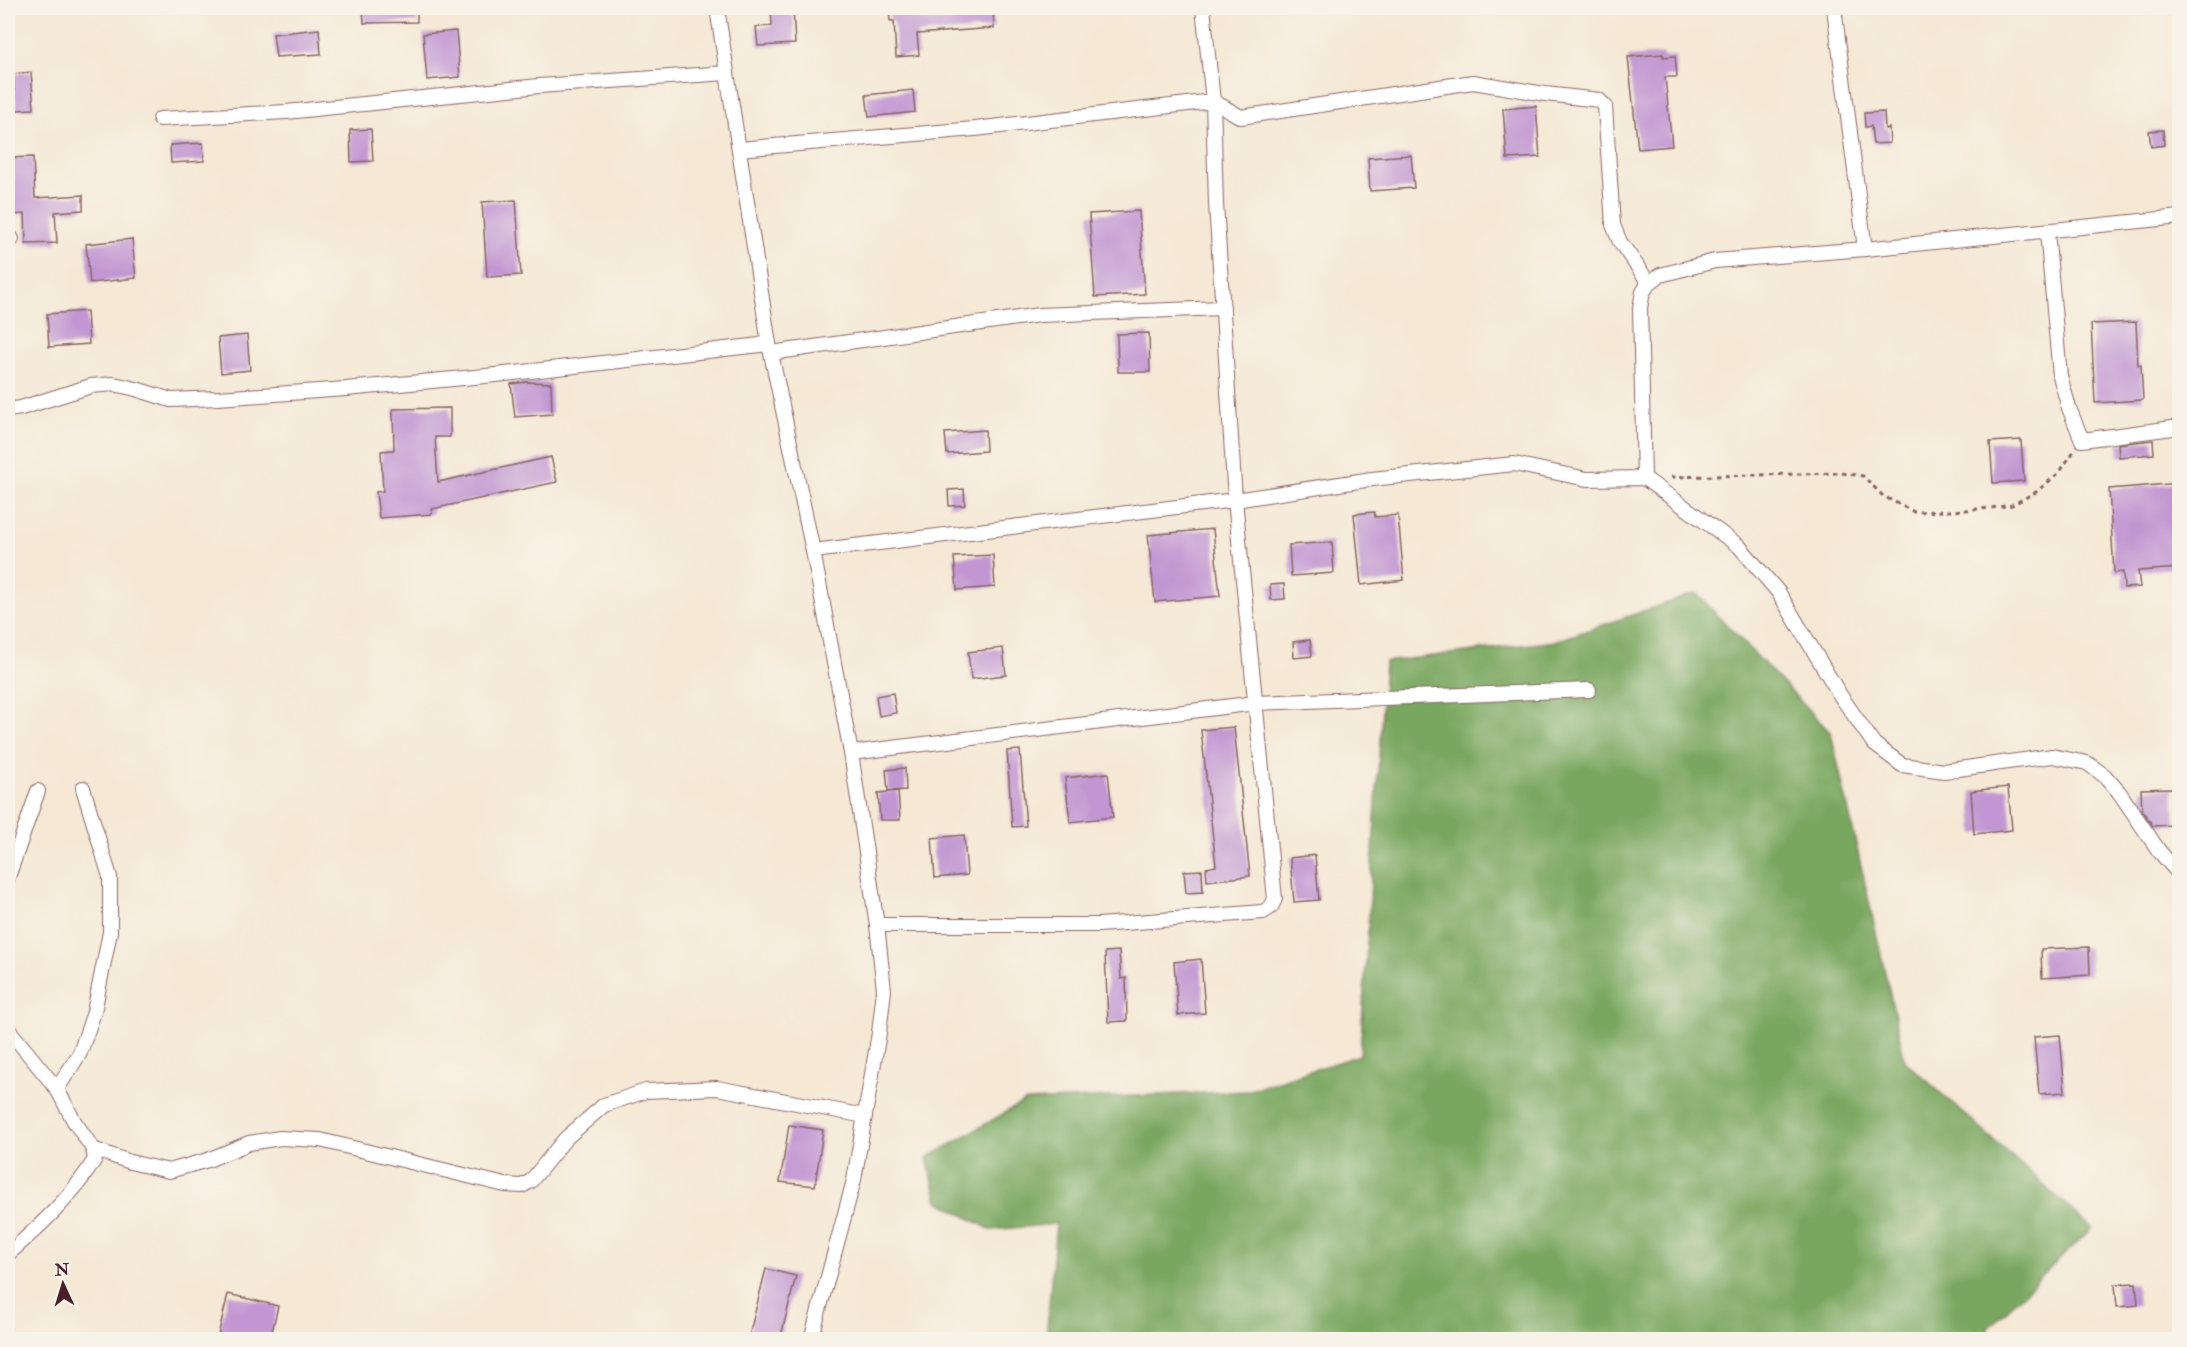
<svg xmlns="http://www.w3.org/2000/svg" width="2187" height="1347" viewBox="0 0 2187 1347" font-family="'IM FELL Double Pica',serif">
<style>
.forest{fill:#7aa760;stroke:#626346;stroke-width:1.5}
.building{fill:#c196d2}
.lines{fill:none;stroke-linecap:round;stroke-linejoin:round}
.street-casing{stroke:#866566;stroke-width:16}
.path{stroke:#866566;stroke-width:3;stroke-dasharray:4.5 4.5;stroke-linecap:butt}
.street{stroke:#fff;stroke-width:14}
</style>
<rect width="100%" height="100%" fill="#f7f3e8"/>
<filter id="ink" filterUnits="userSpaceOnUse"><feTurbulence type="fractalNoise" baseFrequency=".0167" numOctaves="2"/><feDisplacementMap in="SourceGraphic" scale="12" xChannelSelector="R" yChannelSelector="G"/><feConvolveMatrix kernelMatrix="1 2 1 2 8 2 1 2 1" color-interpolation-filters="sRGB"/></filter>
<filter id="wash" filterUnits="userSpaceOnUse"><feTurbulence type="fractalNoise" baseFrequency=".008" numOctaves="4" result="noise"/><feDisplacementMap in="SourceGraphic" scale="24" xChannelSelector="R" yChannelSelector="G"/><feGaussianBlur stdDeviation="1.35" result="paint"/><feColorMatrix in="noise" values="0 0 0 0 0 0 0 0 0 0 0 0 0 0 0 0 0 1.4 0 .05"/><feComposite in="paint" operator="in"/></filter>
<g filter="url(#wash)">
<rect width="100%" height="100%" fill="#f5e8d5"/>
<polygon class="forest" points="1696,593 1831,733 1905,1061 2092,1228 1987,1329 1991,1339 1046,1339 1056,1224 991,1230 938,1201 927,1158 1025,1101 1247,1091 1360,1055 1385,662 1556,641"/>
<g id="blocks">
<g class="building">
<polygon points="363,8 417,8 417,22 364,23"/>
<polygon points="771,8 793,8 795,44 758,46 756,27 772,26"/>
<polygon points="889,8 993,8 994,28 917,34 919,55 896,57 894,21 890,21"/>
<polygon points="319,29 321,54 276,57 273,34"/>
<polygon points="456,31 460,77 427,80 423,34"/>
<polygon points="1663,54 1663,57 1675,56 1677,77 1665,77 1672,146 1638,149 1628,57"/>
<polygon points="31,72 34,109 16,110 13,74"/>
<polygon points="913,90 915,112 869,117 866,95"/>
<polygon points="1536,106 1540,157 1507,159 1503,109"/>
<polygon points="1884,112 1885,129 1889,128 1890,143 1873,144 1871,126 1865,127 1864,113"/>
<polygon points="371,129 373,161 351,162 350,130"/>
<polygon points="2163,130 2164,145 2151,147 2149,131"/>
<polygon points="203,143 204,161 171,163 170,145"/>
<polygon points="1411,155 1414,188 1370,191 1368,158"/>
<polygon points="33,157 35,198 83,195 83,210 55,212 57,243 26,244 25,214 12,215 9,181 8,181 8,158"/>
<polygon points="516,200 521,275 487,277 482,202"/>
<polygon points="1139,211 1145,294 1095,297 1089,214"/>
<polygon points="132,239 136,278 90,283 86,244"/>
<polygon points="87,311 89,344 49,347 47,314"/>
<polygon points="2136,322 2138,365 2141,365 2143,400 2095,403 2091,324"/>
<polygon points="1149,333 1150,372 1118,372 1117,334"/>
<polygon points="247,335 250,370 221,373 218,338"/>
<polygon points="526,382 551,383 552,414 515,417 511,384"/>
<polygon points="450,408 450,437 435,437 438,482 551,457 557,482 432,509 432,514 379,518 376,492 383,491 381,451 394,450 393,409"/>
<polygon points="985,430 986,451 947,454 945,433"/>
<polygon points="2021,440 2024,481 1993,483 1990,442"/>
<polygon points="2153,440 2154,454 2119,457 2118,444"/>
<polygon points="2180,483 2180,568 2138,571 2140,587 2124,588 2123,572 2114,573 2109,489"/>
<polygon points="964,489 965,505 949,506 948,490"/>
<polygon points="1374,512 1375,517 1398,515 1404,580 1361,585 1354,514"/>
<polygon points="1213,529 1220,596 1155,602 1148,535"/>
<polygon points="1332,542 1334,573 1291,576 1289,545"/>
<polygon points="993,555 995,587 957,590 954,557"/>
<polygon points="1284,584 1285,599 1271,600 1270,585"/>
<polygon points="1310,640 1312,656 1294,658 1293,642"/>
<polygon points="1003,648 1006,675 971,679 968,652"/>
<polygon points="893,693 896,713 879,716 876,696"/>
<polygon points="1234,727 1250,876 1207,881 1206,868 1216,866 1201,730"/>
<polygon points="1020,750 1026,826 1012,827 1007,751"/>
<polygon points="905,768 906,790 888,791 886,770"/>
<polygon points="1108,773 1113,817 1070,822 1065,778"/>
<polygon points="2008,787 2012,830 1974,834 1971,791"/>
<polygon points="2173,788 2175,825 2153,826 2142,810 2141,789"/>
<polygon points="898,791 900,820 880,820 878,793"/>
<polygon points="964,835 967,875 935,878 932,838"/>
<polygon points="1315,855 1319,900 1294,902 1290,858"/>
<polygon points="1202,870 1203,892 1186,893 1184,871"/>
<polygon points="2089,947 2090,975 2042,978 2041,949"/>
<polygon points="1119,951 1121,979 1126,978 1127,1021 1108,1022 1105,952"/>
<polygon points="1201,959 1205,1013 1178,1015 1174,962"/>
<polygon points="2060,1035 2065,1092 2039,1094 2034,1037"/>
<polygon points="789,1125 823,1130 815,1186 780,1182"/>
<polygon points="766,1269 796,1276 780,1340 761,1340 749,1336"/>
<polygon points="2136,1283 2138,1305 2117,1307 2115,1284"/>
<polygon points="228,1294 278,1306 270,1340 217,1340"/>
</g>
</g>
</g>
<g filter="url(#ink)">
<use href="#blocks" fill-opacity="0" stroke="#866566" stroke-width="1.5"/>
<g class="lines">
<defs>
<g id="street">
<polyline points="717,8 769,344 813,551 851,753 877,925 884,990 879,1033 854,1180 811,1340"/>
<polyline points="1834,8 1865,249"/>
<polyline points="160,119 286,112 539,86 727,73"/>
<polyline points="739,149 975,129 1213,101 1241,117 1473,82 1545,94 1599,100 1605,106 1613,225 1620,242 1649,283"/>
<polyline points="2047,231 2060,376 2069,408 2082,440 2180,427"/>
<polyline points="8,235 12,239"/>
<polyline points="771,353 1039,315 1223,308"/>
<polyline points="8,410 21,408 91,386 114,384 136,389 171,400 218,398 346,389 496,375 769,344"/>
<polyline points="1644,478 1640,308 1643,292 1649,283 1660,275 1715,261 1865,249 2180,217"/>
<polyline points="813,551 1235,500 1372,479 1514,464 1587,479 1644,478 1739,546 1779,593 1840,695 1874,744 1902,765 1944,771 2052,756 2087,763 2105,776 2119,792 2159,851 2180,875"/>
<polyline points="851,753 1256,703 1589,690"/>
<polyline points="8,877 38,791"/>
<polyline points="877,925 1099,925 1263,912 1271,907 1275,899 1235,500 1216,204 1213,101 1203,8"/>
<path d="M8 1029 57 1089 74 1121 93 1149 95 1159C73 1196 40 1226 8 1254"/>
<polyline points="57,1089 80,1053 94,1012 110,932 110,877 83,788"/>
<polyline points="93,1149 130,1162 169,1171 208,1160 249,1143 280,1138 320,1140 505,1185 522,1186 531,1181 565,1139 604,1105 646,1091 717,1088 865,1116"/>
</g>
</defs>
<use href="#street" class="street-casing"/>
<polyline class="path" points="1671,477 1841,473 1863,476 1883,496 1914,512 1951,511 1991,508 2012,505 2036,492 2059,473 2074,451"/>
<use href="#street" class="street"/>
</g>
</g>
<rect width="2187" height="1347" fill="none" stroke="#f7f3e8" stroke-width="30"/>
<g transform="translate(63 1284) rotate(356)" stroke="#f7f3e8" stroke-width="4.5" paint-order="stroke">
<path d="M0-4.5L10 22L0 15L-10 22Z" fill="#4a1f2b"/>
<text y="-9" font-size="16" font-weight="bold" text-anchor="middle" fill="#4a1f2b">N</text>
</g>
</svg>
